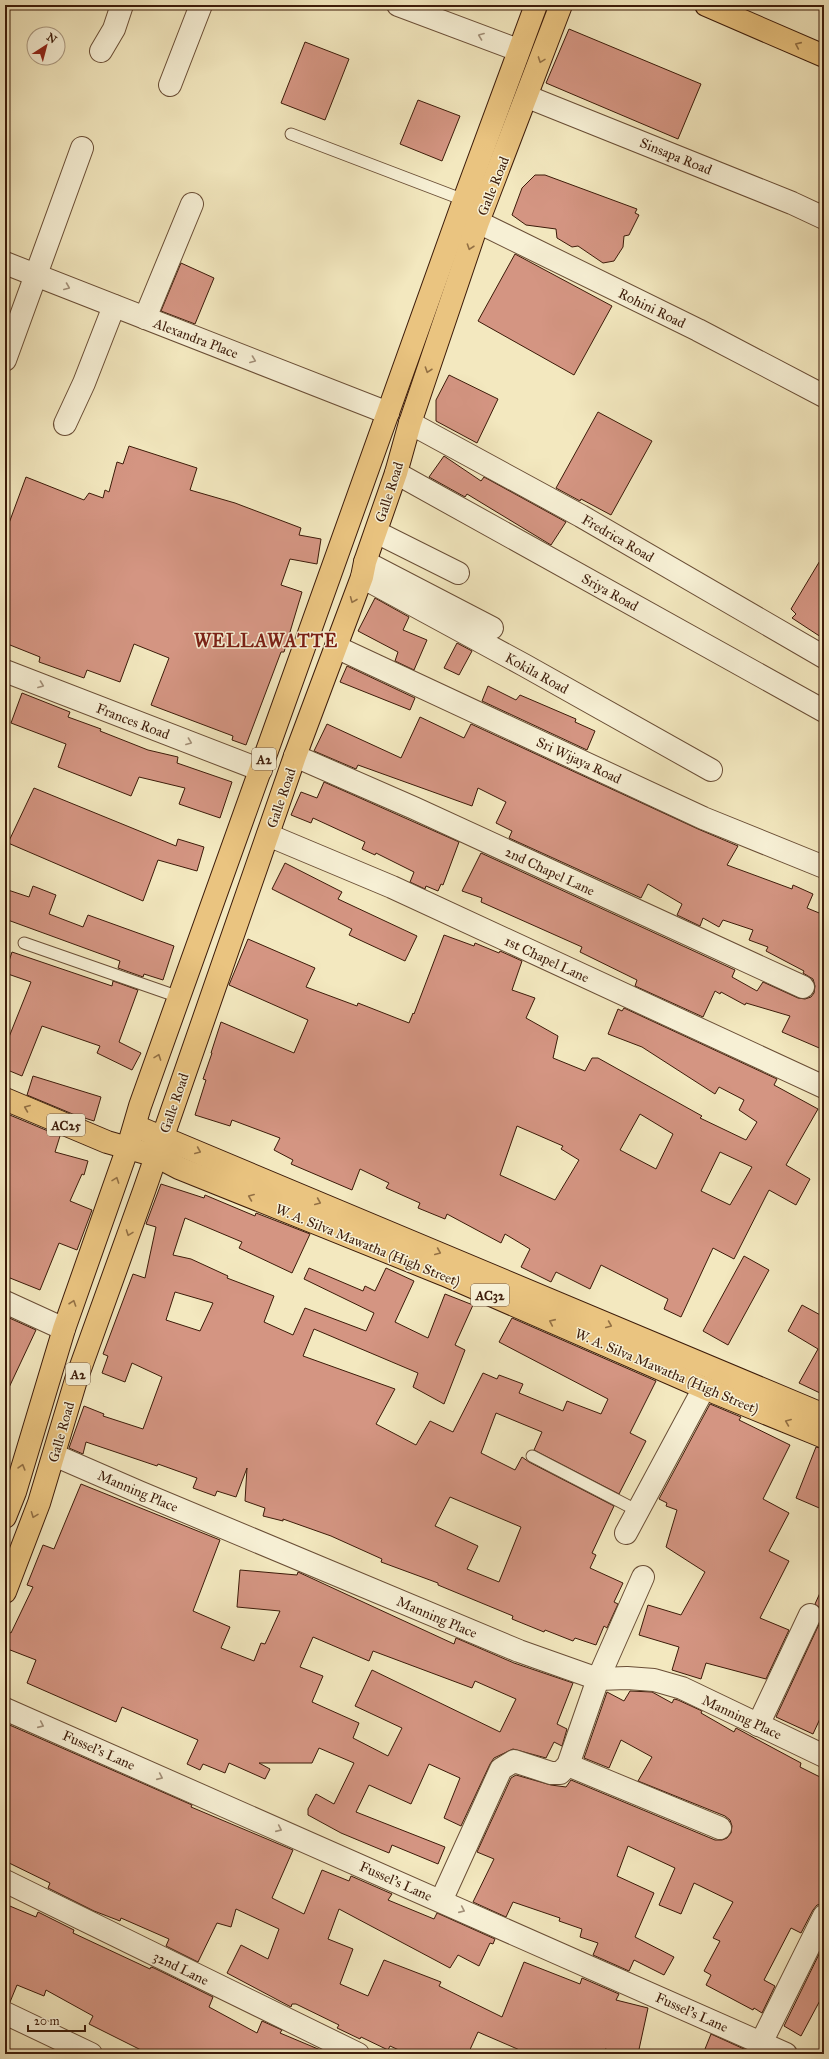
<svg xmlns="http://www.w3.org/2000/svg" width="829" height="2059" viewBox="0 0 829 2059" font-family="'IM FELL Great Primer',serif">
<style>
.building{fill:#d49582;stroke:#3c1b09;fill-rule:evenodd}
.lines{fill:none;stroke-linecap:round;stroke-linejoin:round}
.lane-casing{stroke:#6a4e36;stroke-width:13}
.street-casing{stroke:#6a4e36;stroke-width:24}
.primary-casing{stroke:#3c1b09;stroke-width:24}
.highway-casing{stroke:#3c1b09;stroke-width:24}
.lane{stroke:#f7f0d5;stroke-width:11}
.street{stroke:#f7f0d5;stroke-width:22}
.primary{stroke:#eac480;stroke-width:22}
.highway{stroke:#eac480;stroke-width:22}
.oneway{stroke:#a39079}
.oneway2{stroke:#937044}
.labels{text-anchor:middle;stroke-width:3;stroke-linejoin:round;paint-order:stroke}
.shield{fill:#f7f0d5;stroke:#745b46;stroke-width:1}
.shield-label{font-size:13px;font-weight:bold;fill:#3c1b09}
.street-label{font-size:14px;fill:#3c1b09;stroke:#f7f0d5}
.district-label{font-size:18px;font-weight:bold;letter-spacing:1px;fill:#7a1f14;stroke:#f7f0d5}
</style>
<rect width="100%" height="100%" fill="#f3e8bf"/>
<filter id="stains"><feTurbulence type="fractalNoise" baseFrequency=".005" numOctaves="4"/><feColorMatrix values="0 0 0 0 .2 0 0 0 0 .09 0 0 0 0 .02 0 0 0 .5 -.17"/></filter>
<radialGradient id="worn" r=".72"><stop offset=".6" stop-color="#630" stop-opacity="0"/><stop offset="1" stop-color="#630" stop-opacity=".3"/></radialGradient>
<g class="building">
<polygon points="569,29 701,84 678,139 546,83"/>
<polygon points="305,42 349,59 325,120 281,103"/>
<polygon points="418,100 460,116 442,161 400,144"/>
<polygon points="535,175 545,175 637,209 635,213 639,215 629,235 624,236 623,247 614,261 603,263 578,246 572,247 557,238 556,229 526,225 512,215 522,188"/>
<polygon points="515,254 612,306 574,375 478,321"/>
<polygon points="181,263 214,278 195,324 161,311"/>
<polygon points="449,375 498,399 477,443 436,421 436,400"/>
<polygon points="598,412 652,441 611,515 581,499 580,501 556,488"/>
<polygon points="129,446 197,468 190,490 235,503 301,528 299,535 321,539 317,564 290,559 281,585 302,592 284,652 281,652 246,745 232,740 233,736 151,705 169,658 134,644 120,682 87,670 84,678 39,662 40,657 5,643 5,534 26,477 84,500 89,493 103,498 105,490 109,492 117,462 123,464"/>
<polygon points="444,456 481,481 484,477 566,522 551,545 467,494 465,497 429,477"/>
<polygon points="824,554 824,639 792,618 796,614 791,609"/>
<polygon points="375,598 409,617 403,630 427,640 414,670 395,661 398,652 358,631"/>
<polygon points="457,643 472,651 459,675 444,668"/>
<polygon points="347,666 415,698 410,710 340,682"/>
<polygon points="488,686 516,700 520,695 576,719 575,722 595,731 587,750 482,701"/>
<polygon points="22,693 70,712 68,717 101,729 100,731 148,750 178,757 177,763 232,782 220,818 179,804 185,788 139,777 131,796 58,767 66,744 11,723"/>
<polygon points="420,717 464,738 471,724 698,829 738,846 727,865 792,889 793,885 813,894 807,908 824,915 824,1050 782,1032 790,1016 746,1003 745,1005 721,992 720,994 715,991 703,1017 635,986 637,980 580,952 582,947 481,902 482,898 462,891 481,853 735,970 732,977 757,991 763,982 798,998 805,999 811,997 814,993 815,986 813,979 803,973 804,971 766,951 768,947 749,940 753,930 723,920 719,927 703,918 700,926 677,915 682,904 648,884 641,898 509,838 512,831 496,823 506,802 478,788 472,806 358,765 356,769 314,751 327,724 401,758"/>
<polygon points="324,782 459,842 443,885 441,884 438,891 426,886 425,889 410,882 414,872 376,853 375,855 362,849 365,842 313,818 311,823 291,815 301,792 317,798"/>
<polygon points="34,788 176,846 178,839 204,847 197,871 158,860 143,901 8,843"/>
<polygon points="285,863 342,892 338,899 417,936 405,961 349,935 352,929 272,889"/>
<polygon points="33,886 56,895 49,914 83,927 88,915 174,946 163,980 144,974 143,977 118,968 120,961 5,919 5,889 29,897"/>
<path d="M444 935 474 946 475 943 499 953 500 951 522 961 512 990 535 998 526 1018 558 1036 553 1058 585 1071 592 1058H598L702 1116 700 1118 746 1140 757 1122 739 1110 744 1100 719 1087 715 1094 642 1047 608 1034 618 1009 622 1011 624 1008 777 1079 774 1085 818 1109 786 1165 810 1179 796 1205 769 1190 734 1259 713 1248 681 1317 664 1309 668 1299 601 1265 590 1289 556 1272 551 1282 521 1267 530 1249 505 1234 501 1243 447 1214 445 1219 418 1208 420 1203 386 1188 389 1183 360 1169 352 1190 291 1164 293 1160 274 1150 280 1138 232 1120 230 1126 195 1115 206 1080 203 1079 212 1053H211L221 1022 294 1053 308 1020 229 985 248 939 315 968 306 987 357 1006 358 1003 409 1023 413 1013 414 1014ZM640 1114 673 1134 656 1169 620 1150ZM517 1126 563 1146 561 1149 579 1160 555 1200 500 1175ZM720 1152 752 1167 730 1205 701 1191Z"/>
<polygon points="12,952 112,986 113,981 138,990 119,1042 141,1053 132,1070 97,1053 100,1046 42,1026 22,1076 5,1069 5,1047 31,982 5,973"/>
<polygon points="33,1076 101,1097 94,1121 75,1115 27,1095"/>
<polygon points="5,1113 60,1136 55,1152 88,1161 84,1175 82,1174 70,1201 92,1210 77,1250 59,1243 40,1290 5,1276"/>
<path d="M161 1184 204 1198 205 1195 255 1216 256 1213 310 1234 292 1273 239 1248 242 1242 185 1218 173 1255 191 1259 228 1276 227 1278 274 1296 264 1322 293 1335 305 1308 366 1331 374 1313 304 1279 309 1268 363 1291 365 1286 375 1291 386 1268 414 1281 395 1322 428 1338 445 1294 473 1305 455 1345 465 1350 444 1404 413 1387 418 1373 314 1329 303 1356 395 1389 376 1424 416 1445 430 1421 453 1432 483 1373 497 1379 499 1375 523 1384 519 1393 563 1411 567 1401 601 1414 608 1399 499 1342 512 1318 656 1381 630 1433 646 1441 619 1494 534 1450 542 1432 496 1413 481 1453 515 1470 522 1457 529 1462 614 1506 592 1553 596 1555 590 1568 623 1583 614 1602 618 1604 607 1628 604 1626 596 1645 575 1638 573 1641 545 1630 544 1632 512 1619 513 1616 438 1585V1583L381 1562 382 1559 331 1536 283 1519V1521L263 1516 265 1508 245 1501 247 1468 236 1497 217 1491 215 1496 193 1488 197 1478 158 1464 157 1466 86 1442 83 1454 69 1448 84 1406 104 1414 103 1416 143 1429 162 1377 132 1363 125 1382 102 1373 108 1356 103 1354 133 1274 145 1278 156 1227 146 1224ZM175 1292 213 1303 200 1331 166 1320ZM450 1497 521 1527 499 1582 467 1569 478 1546 435 1526Z"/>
<polygon points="744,1256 769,1270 728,1345 703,1331"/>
<polygon points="802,1305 824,1317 824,1385 820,1393 799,1383 818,1349 788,1331"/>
<polygon points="5,1316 36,1330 5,1396"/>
<polygon points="710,1404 741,1417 739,1420 790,1445 763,1499 789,1513 769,1551 789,1561 760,1618 789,1630 766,1679 706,1663 701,1679 672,1670 679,1647 639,1635 648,1605 681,1615 705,1572 666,1547 677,1510 666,1506 667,1503 659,1499"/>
<polygon points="816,1447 824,1449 824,1510 796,1498"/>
<path d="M81 1484 220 1540 193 1611 230 1627 221 1648 254 1661 261 1643 265 1644 280 1611 237 1607 240 1570 297 1575 298 1572 454 1644 456 1638 514 1663 573 1683 557 1724 567 1729 562 1746 554 1742 546 1758 513 1749 494 1758 490 1764 461 1826 444 1818 460 1778 429 1764 411 1804 369 1785 356 1812 445 1847 438 1864 392 1845 389 1853 341 1833 308 1815V1809L316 1794 334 1804 354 1763 319 1748 312 1763H259L270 1769 265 1779 229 1763 225 1773 203 1764 200 1770 187 1764 198 1740 122 1707 116 1722 27 1683 36 1660 5 1648V1630L11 1633 33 1587 27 1585 43 1545 54 1549ZM313 1637 369 1661 373 1651 472 1688 475 1681 516 1699 500 1732 372 1670 355 1706 402 1728 388 1756 353 1738 359 1723 312 1702 323 1676 300 1667Z"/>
<polygon points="824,1584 824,1710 813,1734 776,1717 821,1620 822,1614 820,1608 815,1604"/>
<polygon points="630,1691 652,1692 672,1703 674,1699 678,1700 702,1711 701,1713 734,1732 736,1728 760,1741 801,1763 800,1767 824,1779 824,1904 817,1905 813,1910 801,1933 791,1928 764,1980 775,1986 762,2013 754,2008 753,2010 706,1985 711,1975 704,1971 720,1941 713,1938 733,1902 694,1883 681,1914 659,1905 675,1868 628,1846 617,1876 654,1893 635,1937 674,1957 664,1975 634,1960 629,1971 593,1955 598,1943 580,1937 582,1929 559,1921 560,1918 513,1902 506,1917 473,1902 494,1859 477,1852 511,1778 516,1775 551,1785 566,1787 571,1780 715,1840 722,1840 727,1838 731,1833 732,1826 730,1820 725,1816 638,1781 652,1757 621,1740 609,1768 584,1758 607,1692 624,1701"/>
<polygon points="5,1723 192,1805 191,1807 293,1850 272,1898 304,1914 322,1870 349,1881 351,1876 392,1894 388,1900 434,1919 437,1913 495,1939 493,1944 490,1943 479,1966 458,1955 450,1968 339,1909 328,1939 353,1949 340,1984 368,1996 384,1960 441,1982 439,1986 502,2017 524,1962 580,1984 582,1978 619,1994 616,2000 648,2008 638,2054 627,2054 605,2049 604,2054 529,2054 478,2032 468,2054 408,2054 390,2046 388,2050 361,2037 360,2039 337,2028 339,2025 296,2004 292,2004 291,2007 227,1973 241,1945 268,1959 279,1929 236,1909 231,1927 217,1923 198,1962 166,1946 169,1939 121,1918 120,1921 94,1911 48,1888 50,1883 5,1861"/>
<polygon points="5,1904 36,1917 38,1912 74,1930 73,1933 150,1969 151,1967 154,1968 213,1997 209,2007 257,2033 262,2021 282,2030 280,2033 330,2054 149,2054 89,2024 93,2016 46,1990 44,1996 17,1985 10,2002 5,2001"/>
<polygon points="824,1944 824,1993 801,2036 784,2026"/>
<polygon points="711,2034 755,2054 703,2054"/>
</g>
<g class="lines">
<defs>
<g id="lane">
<polyline points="291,134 464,200"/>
<polyline points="24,943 179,997"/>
<polyline points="532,1456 638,1511"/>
</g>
<g id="street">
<polyline points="398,5 518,50"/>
<polyline points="101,51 114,29 122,5"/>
<polyline points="170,85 201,5"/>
<polyline points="528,97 792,203 824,218"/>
<polyline points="478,222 698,330 824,396"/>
<polyline points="5,263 388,413"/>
<polyline points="145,318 192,204"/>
<polyline points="5,360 82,148"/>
<polyline points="410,423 581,516 824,657"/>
<polyline points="65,424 84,383 114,306"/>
<polyline points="396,473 824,711"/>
<polyline points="376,532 458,573"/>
<polyline points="365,562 492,628"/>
<polyline points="362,577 524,665 711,770"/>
<polyline points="336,647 703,818 824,867"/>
<polyline points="5,671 261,770"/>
<polyline points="295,756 414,808 803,987"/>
<polyline points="268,835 392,887 824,1087"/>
<polyline points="5,1302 64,1329"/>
<polyline points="54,1455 139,1492 519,1651 598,1679 627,1678 654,1680 682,1688 824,1756"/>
<polyline points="626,1533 704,1388"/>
<polyline points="5,1709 786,2054"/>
<polyline points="758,1725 810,1615"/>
<polyline points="568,1765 720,1828"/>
<polyline points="5,1881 358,2054"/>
<polyline points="441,1901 501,1769 514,1761 551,1773 560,1773 568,1765 598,1679 643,1577"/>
<polyline points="5,2013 91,2054"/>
<polyline points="761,2043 824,1916"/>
</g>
<g id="primary">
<polyline points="5,1099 107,1142 156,1156 179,1168 445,1275 704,1388 824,1437"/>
<polyline points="135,1126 824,1415"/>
</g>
<g id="highway">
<polyline points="706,5 824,56"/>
<polyline points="5,1517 15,1492 64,1329 128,1147 140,1106 464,200 536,5"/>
<polyline points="5,1592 39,1503 76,1380 144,1191 295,756 362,577 365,562 396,473 410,423 478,222 561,5"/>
</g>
</defs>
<use href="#lane" class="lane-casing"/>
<use href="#street" class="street-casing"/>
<use href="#primary" class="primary-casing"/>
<use href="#highway" class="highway-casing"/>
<use href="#lane" class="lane"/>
<use href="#street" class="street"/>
<use href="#primary" class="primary"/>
<use href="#highway" class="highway"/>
</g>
<defs><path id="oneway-chevron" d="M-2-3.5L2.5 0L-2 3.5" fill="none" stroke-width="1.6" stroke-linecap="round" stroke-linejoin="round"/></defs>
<g class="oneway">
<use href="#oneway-chevron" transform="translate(481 36) rotate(-159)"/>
<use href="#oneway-chevron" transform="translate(67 287) rotate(22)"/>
<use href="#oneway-chevron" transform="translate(253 360) rotate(21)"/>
<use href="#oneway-chevron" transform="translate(41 685) rotate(21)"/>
<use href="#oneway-chevron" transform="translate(189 742) rotate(21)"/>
<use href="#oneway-chevron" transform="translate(41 1725) rotate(24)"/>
<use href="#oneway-chevron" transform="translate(160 1777) rotate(24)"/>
<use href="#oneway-chevron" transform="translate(279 1829) rotate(24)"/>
<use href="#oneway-chevron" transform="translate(462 1910) rotate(24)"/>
</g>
<g class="oneway2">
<use href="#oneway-chevron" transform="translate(798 45) rotate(-156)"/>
<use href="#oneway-chevron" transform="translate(541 60) rotate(110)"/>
<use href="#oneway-chevron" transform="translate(470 247) rotate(109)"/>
<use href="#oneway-chevron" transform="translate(428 370) rotate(109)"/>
<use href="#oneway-chevron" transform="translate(353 600) rotate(112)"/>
<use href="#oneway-chevron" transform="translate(158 1057) rotate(-70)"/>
<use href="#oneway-chevron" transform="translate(27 1108) rotate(-158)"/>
<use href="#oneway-chevron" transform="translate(198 1151) rotate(23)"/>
<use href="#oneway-chevron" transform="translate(116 1180) rotate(-70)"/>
<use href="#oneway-chevron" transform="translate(251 1197) rotate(-158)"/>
<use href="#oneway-chevron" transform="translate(318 1202) rotate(23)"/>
<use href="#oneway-chevron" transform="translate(129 1233) rotate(110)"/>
<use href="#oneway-chevron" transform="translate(438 1252) rotate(23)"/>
<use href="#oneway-chevron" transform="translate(73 1303) rotate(-71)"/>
<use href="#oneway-chevron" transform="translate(552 1322) rotate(-156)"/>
<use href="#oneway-chevron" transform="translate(609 1325) rotate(23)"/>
<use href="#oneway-chevron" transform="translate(788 1422) rotate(-158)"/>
<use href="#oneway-chevron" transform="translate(22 1467) rotate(-74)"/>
<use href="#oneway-chevron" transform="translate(34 1515) rotate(111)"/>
</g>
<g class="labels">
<g class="shield">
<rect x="252" y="748" width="24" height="22" rx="3"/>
<rect x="47" y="1114" width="38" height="22" rx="3"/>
<rect x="471" y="1284" width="38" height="22" rx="3"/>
<rect x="66" y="1363" width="24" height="22" rx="3"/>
</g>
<g class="shield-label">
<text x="264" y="764">A2</text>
<text x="66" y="1130">AC25</text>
<text x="490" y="1300">AC32</text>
<text x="78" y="1379">A2</text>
</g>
<g class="street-label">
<text transform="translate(676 156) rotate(22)" y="5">Sinsapa Road</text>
<text transform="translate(493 186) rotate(-68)" y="5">Galle Road</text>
<text transform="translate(652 308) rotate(26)" y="5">Rohini Road</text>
<text transform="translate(196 338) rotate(21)" y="5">Alexandra Place</text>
<text transform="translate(389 492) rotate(-72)" y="5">Galle Road</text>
<text transform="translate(618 538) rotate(30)" y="5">Fredrica Road</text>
<text transform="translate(610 592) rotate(29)" y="5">Sriya Road</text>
<text transform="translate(537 673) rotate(29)" y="5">Kokila Road</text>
<text transform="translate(133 721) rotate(21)" y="5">Frances Road</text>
<text transform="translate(579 760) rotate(25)" y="5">Sri Wijaya Road</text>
<text transform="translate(281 798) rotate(-71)" y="5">Galle Road</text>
<text transform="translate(550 871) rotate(25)" y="5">2nd Chapel Lane</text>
<text transform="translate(547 959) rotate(25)" y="5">1st Chapel Lane</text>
<text transform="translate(174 1103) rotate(-71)" y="5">Galle Road</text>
<text transform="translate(368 1245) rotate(22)" y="5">W. A. Silva Mawatha (High Street)</text>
<text transform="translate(667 1371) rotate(23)" y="5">W. A. Silva Mawatha (High Street)</text>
<text transform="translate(61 1432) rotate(-74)" y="5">Galle Road</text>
<text transform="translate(138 1491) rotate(23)" y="5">Manning Place</text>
<text transform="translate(437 1617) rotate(23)" y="5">Manning Place</text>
<text transform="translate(742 1717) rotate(25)" y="5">Manning Place</text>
<text transform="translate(99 1750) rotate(24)" y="5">Fussel's Lane</text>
<text transform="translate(396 1881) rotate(24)" y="5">Fussel's Lane</text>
<text transform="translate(181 1968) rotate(26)" y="5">32nd Lane</text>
<text transform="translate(692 2012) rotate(24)" y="5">Fussel's Lane</text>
</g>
<g class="district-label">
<text x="266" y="647">WELLAWATTE</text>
</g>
</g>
<rect width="829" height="2059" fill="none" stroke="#f3e8bf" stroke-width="20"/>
<rect x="6" y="6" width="817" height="2047" fill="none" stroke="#3c1b09" stroke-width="2"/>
<rect x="10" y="10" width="809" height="2039" fill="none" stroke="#3c1b09"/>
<g transform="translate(46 46) rotate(36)"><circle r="19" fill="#f7f0d5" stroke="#ac9b83"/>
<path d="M0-3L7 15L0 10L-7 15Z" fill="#8f2418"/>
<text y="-6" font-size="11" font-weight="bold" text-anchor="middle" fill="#3c1b09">N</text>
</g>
<path d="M28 2025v6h57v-6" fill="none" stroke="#3c1b09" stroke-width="2"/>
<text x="34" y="2025" font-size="12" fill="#3c1b09" stroke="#f7f0d5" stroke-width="3" paint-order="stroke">20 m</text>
<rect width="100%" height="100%" filter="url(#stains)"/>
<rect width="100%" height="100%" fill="url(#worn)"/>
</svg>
